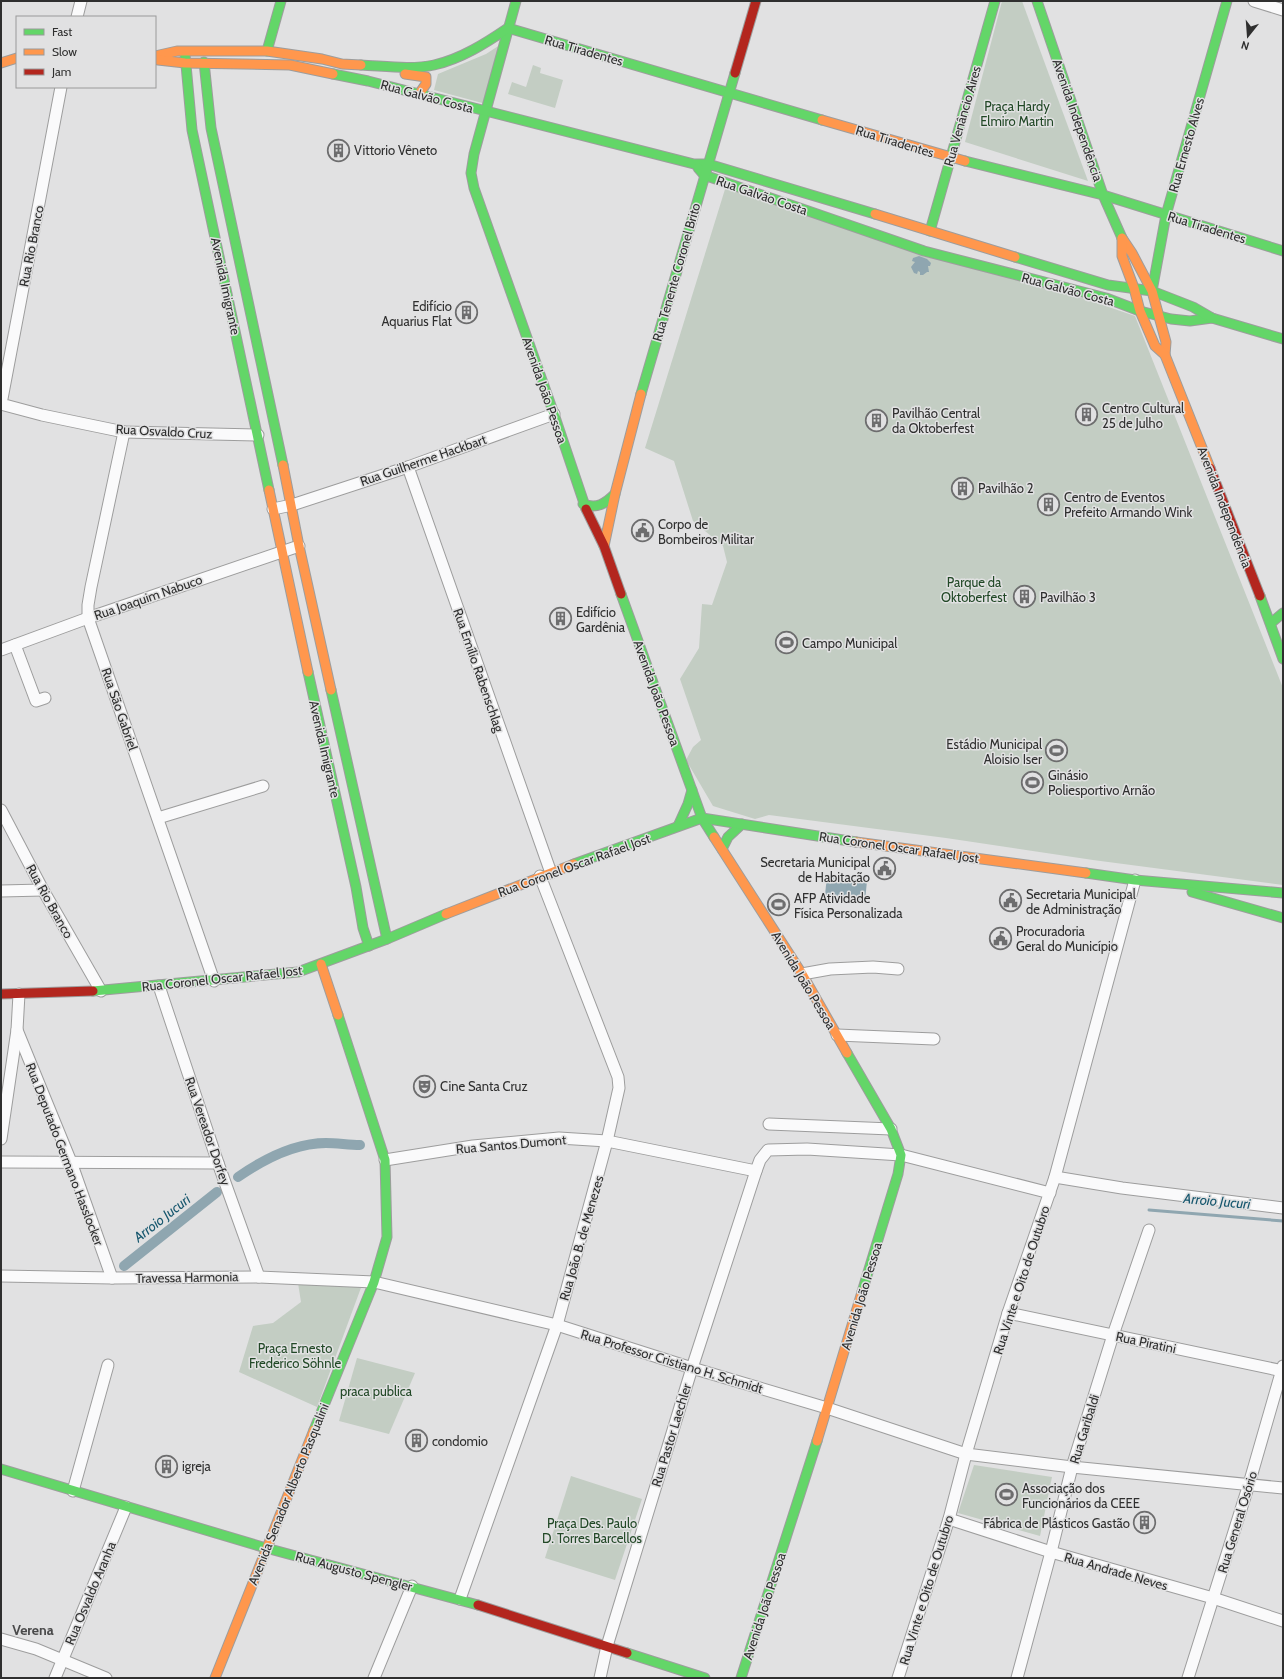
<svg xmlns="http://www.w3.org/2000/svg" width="1284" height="1679" viewBox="0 0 1284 1679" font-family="Cabin,sans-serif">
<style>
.green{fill:#c3cdc3}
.water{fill:#8fa6b0}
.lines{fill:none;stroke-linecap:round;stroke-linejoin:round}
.stream{stroke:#8fa6b0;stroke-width:3}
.canal{stroke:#8fa6b0;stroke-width:10}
.street-casing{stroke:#9d9d9d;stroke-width:13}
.fast-casing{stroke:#9d9d9d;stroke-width:11}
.slow-casing{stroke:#9d9d9d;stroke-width:11}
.jam-casing{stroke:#9d9d9d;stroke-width:11}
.street{stroke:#fafafb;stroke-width:11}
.fast{stroke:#63d668;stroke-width:9}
.slow{stroke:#ff974d;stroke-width:9}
.jam{stroke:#b3261e;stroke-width:9}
.labels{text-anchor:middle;stroke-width:3;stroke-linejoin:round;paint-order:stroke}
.street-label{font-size:13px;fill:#2f2f2f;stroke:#e1e1e2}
.park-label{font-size:13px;fill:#214826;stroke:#e1e1e2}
.poi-label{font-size:13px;fill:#2f2f2f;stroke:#e1e1e2;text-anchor:start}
.water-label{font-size:14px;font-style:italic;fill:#17576e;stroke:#e1e1e2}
.neighbourhood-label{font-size:14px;font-weight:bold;fill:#4a4a4b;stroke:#e1e1e2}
</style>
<rect width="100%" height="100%" fill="#e1e1e2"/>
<g class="green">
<polygon points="1002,1 1022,1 1088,181 965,142"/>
<polygon points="503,43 486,104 434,90 438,74 486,54"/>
<polygon points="533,65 541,68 540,73 563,80 555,108 508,94 512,82 526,87"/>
<polygon points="726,186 1044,285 1135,316 1283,688 1283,885 1093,860 946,838 769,815 755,819 713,806 686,760 693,747 701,740 680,679 699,648 702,604 712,605 727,562 723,546 693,521 674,461 645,448"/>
<polygon points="298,1283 362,1285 317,1407 239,1372 253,1326 273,1323 301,1302"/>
<polygon points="357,1358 415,1373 389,1434 339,1421"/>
<polygon points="974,1465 1052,1477 1040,1536 958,1513"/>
<polygon points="571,1476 642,1499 615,1580 545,1558"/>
</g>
<g class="water">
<polygon points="919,256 927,259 931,263 930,266 928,266 929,272 927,272 923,275 920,275 920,272 918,271 917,274 914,273 911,267 915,262 912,261 913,258"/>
<polygon points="827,876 867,881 865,901 825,895"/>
</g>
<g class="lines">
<polyline class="stream" points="1149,1210 1283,1221"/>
<g class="canal">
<path d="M238 1177C264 1159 295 1143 326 1143 337 1143 349 1145 360 1145"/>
<polyline points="124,1266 217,1192"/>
</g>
<defs>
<g id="street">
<polyline points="1254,1 1283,10"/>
<polyline points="77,17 81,1"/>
<polyline points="61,87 1,404 42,415 124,432 258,435"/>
<polyline points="124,432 91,587 88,605 88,618 214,981"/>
<polyline points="408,467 551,873"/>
<polyline points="273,509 292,505 408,467 554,414"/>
<polyline points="15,645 36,701 45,698"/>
<polyline points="1,650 88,618 299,546"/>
<polyline points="1,810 43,890 101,991"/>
<polyline points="158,818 263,786"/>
<polyline points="1,891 43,890"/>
<polyline points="802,974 830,969 873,967 898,969"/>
<polyline points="159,986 218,1163 259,1277"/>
<polyline points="17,1030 71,1162 112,1278"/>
<polyline points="837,1035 934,1039"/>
<polyline points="769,1124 891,1129"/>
<polyline points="1,1139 17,1030 19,994"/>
<polyline points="385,1160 473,1146 559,1138 607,1141 756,1171"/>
<polyline points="1,1162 218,1163"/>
<polyline points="1055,1177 1122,1188 1283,1208"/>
<polyline points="1,1276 112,1278 259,1277 374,1282 557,1325 692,1368 827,1408 966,1454 1072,1467 1283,1488"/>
<polyline points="1008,1313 1283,1371"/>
<polyline points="73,1491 108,1365"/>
<polyline points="949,1519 1051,1552 1213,1598 1283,1621"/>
<polyline points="460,1599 557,1325 607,1141 619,1088 618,1077 540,876"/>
<polyline points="1,1639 36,1649 106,1678"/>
<polyline points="55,1678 126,1507"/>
<polyline points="374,1678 412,1586"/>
<polyline points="600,1678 607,1646 692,1368 756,1171 760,1160 768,1150 807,1149 901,1155 1050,1193"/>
<polyline points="898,1678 949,1519 966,1454 1008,1313 1055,1177 1135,880"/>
<polyline points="1017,1678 1051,1552 1072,1467 1113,1335 1149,1230"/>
<polyline points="1188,1678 1249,1484 1283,1366"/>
</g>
<g id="fast">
<polyline points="516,1 474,154 471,173 474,188 554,414 586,509"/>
<polyline points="1037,1 1103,195 1122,238"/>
<polyline points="267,51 281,1"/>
<polyline points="185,54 192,130 269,490"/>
<polyline points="204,62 211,128 283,465"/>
<path d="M361 65C384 66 411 70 434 65 461 59 486 43 508 28L822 120"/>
<polyline points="333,74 368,81 694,164 708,164 875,214"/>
<polyline points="965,161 1103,195 1283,251"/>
<polyline points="698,168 704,175 924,251 1106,298 1140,311 1171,319 1190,321 1212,318"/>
<polyline points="930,231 995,1"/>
<polyline points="1015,257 1108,285 1152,291 1193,307 1212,318 1283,339"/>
<polyline points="1152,291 1166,215 1227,1"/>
<polyline points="641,394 735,73"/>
<path d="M583 504C597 509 605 504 615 494"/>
<polyline points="621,594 702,818 714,837"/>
<polyline points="1260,596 1283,659"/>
<polyline points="1271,623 1283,613"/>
<polyline points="308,672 356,887 363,928 369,946"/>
<polyline points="331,690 387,939"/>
<polyline points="678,826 688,804 692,790"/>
<polyline points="722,849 728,837 742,824"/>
<polyline points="574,864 702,818 856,842"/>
<polyline points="1086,873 1135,880 1283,893"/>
<polyline points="1192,892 1283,918"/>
<polyline points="93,991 298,972 387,939 446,914"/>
<polyline points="847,1053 891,1129 901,1155 898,1174 862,1292"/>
<polyline points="314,1430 374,1282 387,1237 385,1160 338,1015"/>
<polyline points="1,1469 266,1548 478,1605"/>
<polyline points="627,1653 705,1678"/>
<polyline points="741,1678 817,1441"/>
</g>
<g id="slow">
<polyline points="155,56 177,51 267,51 322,59 342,64 361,65"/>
<polyline points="158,60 185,63 290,65 333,74"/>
<polyline points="1,63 17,58"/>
<polyline points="405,74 426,77 426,84 419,94"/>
<polyline points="822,120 965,161"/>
<polyline points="875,214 1015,257"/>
<polyline points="1122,238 1132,253 1152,291 1166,342 1165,355"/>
<polyline points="1122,239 1122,256 1134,288 1140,311 1155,346 1165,355 1210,468"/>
<polyline points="283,465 299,546 331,690"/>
<polyline points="269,490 308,672"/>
<polyline points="604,546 615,494 641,394"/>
<polyline points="714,837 802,974 847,1053"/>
<polyline points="856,842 1086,873"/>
<polyline points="446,914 574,864"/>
<polyline points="321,964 338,1015"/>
<polyline points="817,1441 862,1292"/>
<polyline points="215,1678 314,1430"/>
</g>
<g id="jam">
<polyline points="735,73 756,1"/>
<polyline points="1210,468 1260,596"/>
<polyline points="586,509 604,546 621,594"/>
<polyline points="1,994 93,991"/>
<polyline points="478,1605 627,1653"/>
</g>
</defs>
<use href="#street" class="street-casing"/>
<use href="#fast" class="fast-casing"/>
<use href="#slow" class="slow-casing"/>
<use href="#jam" class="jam-casing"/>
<use href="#street" class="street"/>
<use href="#fast" class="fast"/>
<use href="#slow" class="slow"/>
<use href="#jam" class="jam"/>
</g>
<defs>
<symbol id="building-ring" viewBox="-11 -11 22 22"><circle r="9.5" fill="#e1e1e2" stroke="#6d6d6e" stroke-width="1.5"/><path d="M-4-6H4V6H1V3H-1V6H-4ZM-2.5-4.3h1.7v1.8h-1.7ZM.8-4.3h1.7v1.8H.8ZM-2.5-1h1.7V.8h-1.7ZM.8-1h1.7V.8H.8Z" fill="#6d6d6e"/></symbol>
<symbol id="civic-ring" viewBox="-11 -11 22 22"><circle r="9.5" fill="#e1e1e2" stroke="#6d6d6e" stroke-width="1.5"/><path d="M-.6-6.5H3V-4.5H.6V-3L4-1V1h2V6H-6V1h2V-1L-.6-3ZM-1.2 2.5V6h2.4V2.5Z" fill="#6d6d6e"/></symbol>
<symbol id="stadium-ring" viewBox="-11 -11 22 22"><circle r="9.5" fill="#e1e1e2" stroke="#6d6d6e" stroke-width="1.5"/><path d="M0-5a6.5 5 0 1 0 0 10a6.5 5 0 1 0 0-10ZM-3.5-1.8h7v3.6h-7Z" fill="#6d6d6e"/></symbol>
<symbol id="theatre-ring" viewBox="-11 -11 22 22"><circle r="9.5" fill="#e1e1e2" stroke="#6d6d6e" stroke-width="1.5"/><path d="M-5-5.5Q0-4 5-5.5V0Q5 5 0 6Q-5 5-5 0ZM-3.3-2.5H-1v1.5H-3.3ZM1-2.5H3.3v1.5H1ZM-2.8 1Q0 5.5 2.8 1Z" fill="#6d6d6e"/></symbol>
</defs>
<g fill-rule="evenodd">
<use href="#building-ring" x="326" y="138" width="25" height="25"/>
<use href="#building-ring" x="454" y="300" width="25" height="25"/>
<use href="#building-ring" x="1074" y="402" width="25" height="25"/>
<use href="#building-ring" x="864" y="408" width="25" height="25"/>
<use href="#building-ring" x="950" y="476" width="25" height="25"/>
<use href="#building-ring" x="1036" y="492" width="25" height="25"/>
<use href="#civic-ring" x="630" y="518" width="25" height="25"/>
<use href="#building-ring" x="1012" y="584" width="25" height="25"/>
<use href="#building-ring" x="548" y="606" width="25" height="25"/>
<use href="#stadium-ring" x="774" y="630" width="25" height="25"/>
<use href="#stadium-ring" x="1044" y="738" width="25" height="25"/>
<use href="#stadium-ring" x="1020" y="770" width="25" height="25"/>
<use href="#civic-ring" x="872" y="856" width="25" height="25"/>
<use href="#civic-ring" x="998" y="888" width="25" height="25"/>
<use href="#stadium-ring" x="766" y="892" width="25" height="25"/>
<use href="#civic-ring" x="988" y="926" width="25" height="25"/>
<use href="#theatre-ring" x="412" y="1074" width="25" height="25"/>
<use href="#building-ring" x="404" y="1428" width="25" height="25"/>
<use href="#building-ring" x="154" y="1454" width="25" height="25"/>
<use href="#stadium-ring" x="994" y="1482" width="25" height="25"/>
<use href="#building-ring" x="1132" y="1510" width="25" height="25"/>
</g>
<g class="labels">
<g class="street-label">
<text transform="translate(584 50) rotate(16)" y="5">Rua Tiradentes</text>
<text transform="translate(427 96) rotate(15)" y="5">Rua Galvão Costa</text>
<text transform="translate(962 116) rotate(-74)" y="5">Rua Venâncio Aires</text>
<text transform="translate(1078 120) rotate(71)" y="5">Avenida Independência</text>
<text transform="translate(895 141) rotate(17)" y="5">Rua Tiradentes</text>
<text transform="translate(1186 145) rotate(-74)" y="5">Rua Ernesto Alves</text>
<text transform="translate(762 195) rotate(19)" y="5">Rua Galvão Costa</text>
<text transform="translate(1207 227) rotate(17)" y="5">Rua Tiradentes</text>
<text transform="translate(31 246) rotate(-79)" y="5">Rua Rio Branco</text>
<text transform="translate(676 272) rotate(-74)" y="5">Rua Tenente Coronel Brito</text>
<text transform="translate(226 286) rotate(78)" y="5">Avenida Imigrante</text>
<text transform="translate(1068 289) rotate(15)" y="5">Rua Galvão Costa</text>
<text transform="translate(545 390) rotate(71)" y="5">Avenida João Pessoa</text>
<text transform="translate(164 431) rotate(3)" y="5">Rua Osvaldo Cruz</text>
<text transform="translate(423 460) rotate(-19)" y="5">Rua Guilherme Hackbart</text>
<text transform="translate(1225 507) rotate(69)" y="5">Avenida Independência</text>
<text transform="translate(148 597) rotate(-19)" y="5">Rua Joaquim Nabuco</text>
<text transform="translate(479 670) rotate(71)" y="5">Rua Emílio Rabenschlag</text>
<text transform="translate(657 693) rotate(70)" y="5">Avenida João Pessoa</text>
<text transform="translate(120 709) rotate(71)" y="5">Rua São Gabriel</text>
<text transform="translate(325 749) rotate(77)" y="5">Avenida Imigrante</text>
<text transform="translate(899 847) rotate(8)" y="5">Rua Coronel Oscar Rafael Jost</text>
<text transform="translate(574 865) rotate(-20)" y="5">Rua Coronel Oscar Rafael Jost</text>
<text transform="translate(50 901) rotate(61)" y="5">Rua Rio Branco</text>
<text transform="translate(222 978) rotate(-6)" y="5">Rua Coronel Oscar Rafael Jost</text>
<text transform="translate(804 980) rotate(59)" y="5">Avenida João Pessoa</text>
<text transform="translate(208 1131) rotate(71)" y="5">Rua Vereador Dorfey</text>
<text transform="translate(511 1144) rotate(-5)" y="5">Rua Santos Dumont</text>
<text transform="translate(65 1154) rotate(69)" y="5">Rua Deputado Germano Hasslocker</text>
<text transform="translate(581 1238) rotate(-74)" y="5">Rua João B. de Menezes</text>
<text transform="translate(187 1277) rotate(-1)" y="5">Travessa Harmonia</text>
<text transform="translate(1021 1280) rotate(-72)" y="5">Rua Vinte e Oito de Outubro</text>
<text transform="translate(861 1296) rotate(-73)" y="5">Avenida João Pessoa</text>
<text transform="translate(1146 1342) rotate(12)" y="5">Rua Piratini</text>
<text transform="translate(672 1361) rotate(17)" y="5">Rua Professor Cristiano H. Schmidt</text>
<text transform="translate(1084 1429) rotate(-73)" y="5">Rua Garibaldi</text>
<text transform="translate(671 1435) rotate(-73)" y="5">Rua Pastor Laechler</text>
<text transform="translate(288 1494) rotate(-68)" y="5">Avenida Senador Alberto Pasqualini</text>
<text transform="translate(1237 1522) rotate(-73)" y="5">Rua General Osório</text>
<text transform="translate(354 1571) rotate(15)" y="5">Rua Augusto Spengler</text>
<text transform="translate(1116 1571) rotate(16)" y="5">Rua Andrade Neves</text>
<text transform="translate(926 1590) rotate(-73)" y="5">Rua Vinte e Oito de Outubro</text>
<text transform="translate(90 1593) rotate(-67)" y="5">Rua Osvaldo Aranha</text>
<text transform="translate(764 1606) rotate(-72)" y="5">Avenida João Pessoa</text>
</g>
<g class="park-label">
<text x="1017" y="111">Praça Hardy<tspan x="1017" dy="15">Elmiro Martin</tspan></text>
<text x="974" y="587">Parque da<tspan x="974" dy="15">Oktoberfest</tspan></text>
<text x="295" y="1353">Praça Ernesto<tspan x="295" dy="15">Frederico Söhnle</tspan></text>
<text x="376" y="1396">praca publica</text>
<text x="592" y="1528">Praça Des. Paulo<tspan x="592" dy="15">D. Torres Barcellos</tspan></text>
</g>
<g class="poi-label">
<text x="354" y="155">Vittorio Vêneto</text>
<text x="452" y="311" text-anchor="end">Edifício<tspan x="452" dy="15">Aquarius Flat</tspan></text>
<text x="1102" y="413">Centro Cultural<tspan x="1102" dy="15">25 de Julho</tspan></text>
<text x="892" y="418">Pavilhão Central<tspan x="892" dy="15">da Oktoberfest</tspan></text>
<text x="978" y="493">Pavilhão 2</text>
<text x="1064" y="502">Centro de Eventos<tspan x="1064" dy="15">Prefeito Armando Wink</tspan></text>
<text x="658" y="529">Corpo de<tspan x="658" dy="15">Bombeiros Militar</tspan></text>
<text x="1040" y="602">Pavilhão 3</text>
<text x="576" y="617">Edifício<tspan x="576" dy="15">Gardênia</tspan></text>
<text x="802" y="648">Campo Municipal</text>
<text x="1042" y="749" text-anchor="end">Estádio Municipal<tspan x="1042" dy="15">Aloisio Iser</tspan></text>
<text x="1048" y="780">Ginásio<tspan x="1048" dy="15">Poliesportivo Arnão</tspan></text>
<text x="870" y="867" text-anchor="end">Secretaria Municipal<tspan x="870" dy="15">de Habitação</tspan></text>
<text x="1026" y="899">Secretaria Municipal<tspan x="1026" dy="15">de Administração</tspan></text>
<text x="794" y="903">AFP Atividade<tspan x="794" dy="15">Física Personalizada</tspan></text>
<text x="1016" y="936">Procuradoria<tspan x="1016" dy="15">Geral do Município</tspan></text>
<text x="440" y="1091">Cine Santa Cruz</text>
<text x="432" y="1446">condomio</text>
<text x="182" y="1471">igreja</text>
<text x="1022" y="1493">Associação dos<tspan x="1022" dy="15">Funcionários da CEEE</tspan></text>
<text x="1130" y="1528" text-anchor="end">Fábrica de Plásticos Gastão</text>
</g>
<g class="water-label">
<text transform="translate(1217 1201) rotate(5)" y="5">Arroio Jucuri</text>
<text transform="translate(162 1218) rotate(-38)" y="5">Arroio Jucuri</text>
</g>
<g class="neighbourhood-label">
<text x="33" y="1635">Verena</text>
</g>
</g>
<rect width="1284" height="1679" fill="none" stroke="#2f2f2f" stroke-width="4"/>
<rect x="16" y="16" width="140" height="72" fill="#e1e1e2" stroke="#9a9a9a"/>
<rect x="24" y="29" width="20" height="6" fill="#63d668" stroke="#9a9a9a"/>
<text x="52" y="36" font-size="12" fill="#2f2f2f">Fast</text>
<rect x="24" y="49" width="20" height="6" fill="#ff974d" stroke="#9a9a9a"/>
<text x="52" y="56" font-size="12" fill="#2f2f2f">Slow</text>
<rect x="24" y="69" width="20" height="6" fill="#b3261e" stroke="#9a9a9a"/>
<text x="52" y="76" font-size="12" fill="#2f2f2f">Jam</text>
<g transform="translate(1248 36) rotate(197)" stroke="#e1e1e2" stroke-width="3" paint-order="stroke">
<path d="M0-3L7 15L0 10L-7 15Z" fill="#2f2f2f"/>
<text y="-6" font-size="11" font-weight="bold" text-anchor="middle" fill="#2f2f2f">N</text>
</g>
</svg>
